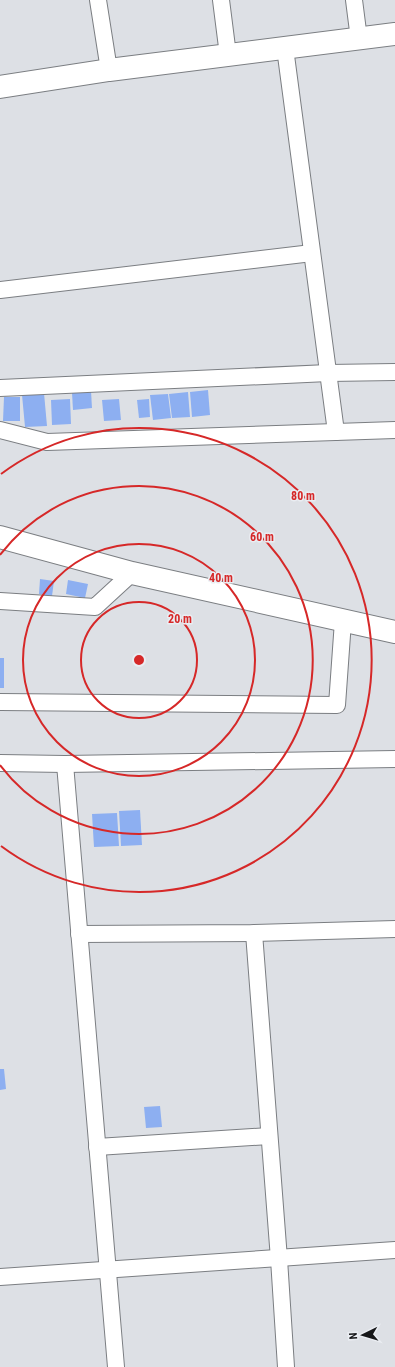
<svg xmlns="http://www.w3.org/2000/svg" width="395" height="1367" viewBox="0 0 395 1367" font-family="'Roboto Condensed',sans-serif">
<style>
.building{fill:#8daff1}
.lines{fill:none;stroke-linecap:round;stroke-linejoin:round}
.street-casing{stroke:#7b7e82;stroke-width:18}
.secondary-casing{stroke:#7b7e82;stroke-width:24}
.street{stroke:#fff;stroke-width:16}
.secondary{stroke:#fff;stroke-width:22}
.ring{fill:none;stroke:#d62828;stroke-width:2}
.centre{fill:#d62828;stroke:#eaedf2;stroke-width:2}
.ring-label{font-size:12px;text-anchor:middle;font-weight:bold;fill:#d62828;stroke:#eaedf2;stroke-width:3;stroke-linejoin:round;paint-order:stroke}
</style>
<rect width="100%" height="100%" fill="#dde0e5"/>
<g class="building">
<polygon points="208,390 210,415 192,417 190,392"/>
<polygon points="91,391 92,408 73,410 72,393"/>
<polygon points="188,392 190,417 172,418 169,394"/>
<polygon points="44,393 47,426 25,427 22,395"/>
<polygon points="168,394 171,418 153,420 150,395"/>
<polygon points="4,397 20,397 20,421 3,421"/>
<polygon points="70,399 71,424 52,425 51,400"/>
<polygon points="119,399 121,420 104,421 102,400"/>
<polygon points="149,399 150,417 139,418 137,400"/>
<polygon points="40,579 54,581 52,596 39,594"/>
<polygon points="68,580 88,584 85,598 66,594"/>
<rect x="0" y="658" width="4" height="30"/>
<polygon points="140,810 142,845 121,846 119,811"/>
<polygon points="117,813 119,846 94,847 92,814"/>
<polygon points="0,1069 4,1069 6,1089 0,1090"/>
<polygon points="160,1106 162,1127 146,1128 144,1107"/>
</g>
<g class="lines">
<defs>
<g id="street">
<polyline points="98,0 109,70"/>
<polyline points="221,0 228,55"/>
<polyline points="354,0 359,39"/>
<polyline points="285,48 336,432"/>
<polyline points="0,290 312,253"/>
<polyline points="0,388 328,373 395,372"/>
<polyline points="0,430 47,442 395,430"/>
<polyline points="0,601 95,607 132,573"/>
<polyline points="0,702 337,705 343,621"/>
<polyline points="0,763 65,764 395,759"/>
<polyline points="65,764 116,1367"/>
<polyline points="254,933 279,1259 286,1367"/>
<polyline points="79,934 254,933 395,929"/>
<polyline points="97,1147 269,1136"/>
<polyline points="0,1277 395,1250"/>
</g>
<g id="secondary">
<polyline points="0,87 109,70 395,34"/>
<polyline points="0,537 132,573 395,632"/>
</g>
</defs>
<use href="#street" class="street-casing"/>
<use href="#secondary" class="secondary-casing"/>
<use href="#street" class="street"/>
<use href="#secondary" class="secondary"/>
</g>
<g class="ring">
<circle cx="139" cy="660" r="58"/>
<circle cx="139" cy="660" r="116"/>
<path d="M0 555A174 174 0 1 1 0 765"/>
<path d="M1 474A232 232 0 1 1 1 846"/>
</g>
<circle cx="139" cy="660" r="6" class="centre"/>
<g class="ring-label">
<text x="303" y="500">80 m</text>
<text x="262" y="541">60 m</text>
<text x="221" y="582">40 m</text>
<text x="180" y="623">20 m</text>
</g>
<g transform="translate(363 1335) rotate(265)" stroke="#eaedf2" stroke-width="3" paint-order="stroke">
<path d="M0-3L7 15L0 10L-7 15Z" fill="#161719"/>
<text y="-6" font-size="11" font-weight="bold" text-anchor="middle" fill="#161719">N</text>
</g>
</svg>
